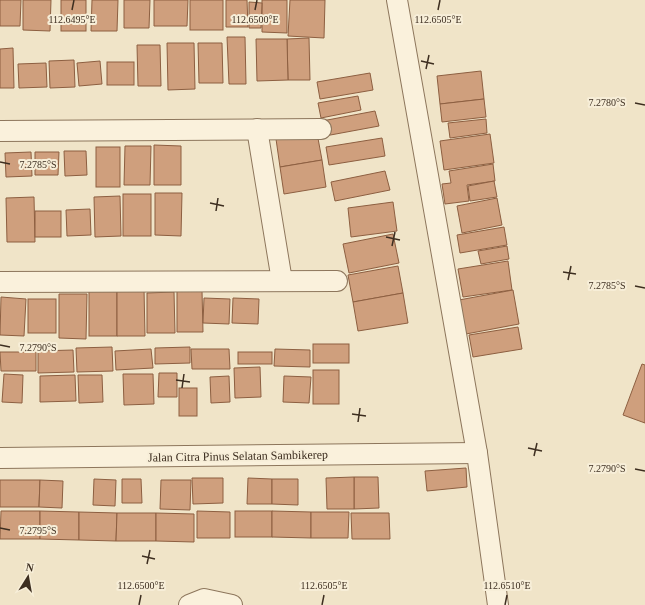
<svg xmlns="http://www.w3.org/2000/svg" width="645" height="605" viewBox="0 0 645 605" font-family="Georgia,serif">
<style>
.building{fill:#cf9f7d;stroke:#8d5f41}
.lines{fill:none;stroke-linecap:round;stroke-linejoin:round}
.street-casing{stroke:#8d765c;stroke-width:22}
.street{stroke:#faf1dc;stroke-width:20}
.ticks{fill:none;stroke:#3d2e20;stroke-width:1.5}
.labels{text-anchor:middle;stroke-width:4;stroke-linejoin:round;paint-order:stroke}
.street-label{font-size:12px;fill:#3d2e20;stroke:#f7eed8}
.ticks-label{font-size:10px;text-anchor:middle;fill:#3d2e20;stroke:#f7eed8;stroke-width:4;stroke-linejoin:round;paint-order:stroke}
</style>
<rect width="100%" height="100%" fill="#f0e4c8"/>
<g class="building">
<polygon points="0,0 21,0 20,26 0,26"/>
<polygon points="23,0 51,0 50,31 23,30"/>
<rect x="61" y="0" width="25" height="31"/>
<polygon points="92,0 118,0 117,31 91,31"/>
<polygon points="124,0 150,0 149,28 124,28"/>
<polygon points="154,0 188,0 187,26 154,26"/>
<rect x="190" y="0" width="33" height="30"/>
<polygon points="226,0 247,0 248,27 226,27"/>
<polygon points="262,0 287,0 287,33 262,32"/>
<polygon points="290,0 325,0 324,38 288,36"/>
<polygon points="249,2 262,3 261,28 249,28"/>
<polygon points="227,37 245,37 246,84 229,84"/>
<polygon points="309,38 310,80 288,80 287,39"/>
<polygon points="256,39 287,39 288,80 257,81"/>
<polygon points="167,43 194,43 195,89 168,90"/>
<polygon points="198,43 222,43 223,83 199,83"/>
<polygon points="137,45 160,45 161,86 138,86"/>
<polygon points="13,48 14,88 0,88 0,49"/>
<polygon points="74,60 75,87 50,88 49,61"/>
<polygon points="100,61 102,84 79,86 77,63"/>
<rect x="107" y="62" width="27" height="23"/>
<polygon points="46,63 47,87 19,88 18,64"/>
<polygon points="481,71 484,99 440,104 437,76"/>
<polygon points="370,73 373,90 320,99 317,82"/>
<polygon points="358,96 361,110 321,118 318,103"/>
<polygon points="484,99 486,117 442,122 440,104"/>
<polygon points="375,111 379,126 325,136 322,121"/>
<polygon points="486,119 487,133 450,138 448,123"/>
<polygon points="317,133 322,160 280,167 276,139"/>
<polygon points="490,134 494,163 444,170 440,141"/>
<polygon points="382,138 385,156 329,165 326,147"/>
<polygon points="154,145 181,146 181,185 154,185"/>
<polygon points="125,146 151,146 150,185 124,185"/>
<rect x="96" y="147" width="24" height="40"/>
<polygon points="64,151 86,151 87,175 65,176"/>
<polygon points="31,152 32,176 6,177 5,153"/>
<polygon points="35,152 59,152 58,175 35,175"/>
<polygon points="322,160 326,187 284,194 280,167"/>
<polygon points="493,164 495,181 467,185 469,201 445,204 442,184 451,183 449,171"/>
<polygon points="385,171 390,190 335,201 331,182"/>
<polygon points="494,181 497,197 470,201 468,186"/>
<polygon points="155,193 182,193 181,236 155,235"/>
<rect x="123" y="194" width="28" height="42"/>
<polygon points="120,196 121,236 95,237 94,197"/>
<polygon points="34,197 35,242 7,242 6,198"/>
<polygon points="497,198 502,225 462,233 457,206"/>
<polygon points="393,202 397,231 351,237 348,208"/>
<polygon points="90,209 91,235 67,236 66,210"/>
<rect x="35" y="211" width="26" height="26"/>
<polygon points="504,227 507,245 460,253 457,235"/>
<polygon points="393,234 399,263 349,273 343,244"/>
<polygon points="507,246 509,259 481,264 478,251"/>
<polygon points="508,261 512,290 463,297 458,269"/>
<polygon points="398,266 403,293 353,302 348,275"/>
<rect x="89" y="289" width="28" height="47"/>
<polygon points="117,289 144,289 145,336 117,336"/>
<polygon points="177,290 202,291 203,332 177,332"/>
<polygon points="513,290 519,324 466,334 459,300"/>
<polygon points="174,292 175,333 147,333 147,293"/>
<polygon points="403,293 408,323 358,331 353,302"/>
<polygon points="59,294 87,294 86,339 59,338"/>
<polygon points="1,297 26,299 24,336 0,335"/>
<polygon points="204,298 230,299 229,324 203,323"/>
<polygon points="233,298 259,299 258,324 232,323"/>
<rect x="28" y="299" width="28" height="34"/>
<polygon points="518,327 522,349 473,357 469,335"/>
<rect x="313" y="344" width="36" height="19"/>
<polygon points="112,347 113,371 77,372 76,348"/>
<polygon points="190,347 190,363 155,364 155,348"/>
<polygon points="151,349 153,368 116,370 115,351"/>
<polygon points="191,349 229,349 230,369 192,369"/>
<polygon points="275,349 310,350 310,367 274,366"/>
<polygon points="73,350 74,372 38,373 38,351"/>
<polygon points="0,352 36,352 36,371 1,371"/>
<rect x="238" y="352" width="34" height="12"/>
<polygon points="642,364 645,365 645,423 623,415"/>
<polygon points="260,367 261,397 235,398 234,368"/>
<rect x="313" y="370" width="26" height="34"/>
<polygon points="159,373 177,373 177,397 158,397"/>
<polygon points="4,374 23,375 22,403 2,402"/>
<polygon points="123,374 153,374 154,404 124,405"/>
<polygon points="75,375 76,401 40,402 40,376"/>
<polygon points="78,375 102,375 103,402 79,403"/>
<polygon points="229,376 230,402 211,403 210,377"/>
<polygon points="284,376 311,377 309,403 283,402"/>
<rect x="179" y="388" width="18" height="28"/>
<polygon points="466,468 467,487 427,491 425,471"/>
<polygon points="354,477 378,477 379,508 354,509"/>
<polygon points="354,477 354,509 327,509 326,478"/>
<polygon points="192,478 223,478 223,503 193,504"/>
<polygon points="248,478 272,479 272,504 247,504"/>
<polygon points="94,479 116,480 115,506 93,505"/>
<polygon points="122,479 141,479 142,503 122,503"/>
<polygon points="272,479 298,479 298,505 272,504"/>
<polygon points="0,480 40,480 39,507 0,507"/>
<polygon points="40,480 63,481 62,508 39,507"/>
<polygon points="161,480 191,480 190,510 160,509"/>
<polygon points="1,511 40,511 40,539 0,539"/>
<polygon points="40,511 79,512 79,540 40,539"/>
<polygon points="197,511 230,512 230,538 197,538"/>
<rect x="235" y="511" width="37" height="26"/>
<polygon points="272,511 311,512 311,538 272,537"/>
<polygon points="79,512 117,513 116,541 79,540"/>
<polygon points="311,512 349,512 348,538 311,538"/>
<polygon points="117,513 156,513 156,541 116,541"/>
<polygon points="156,513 194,514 194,542 156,541"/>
<polygon points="351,513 389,513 390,539 352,539"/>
</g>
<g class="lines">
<defs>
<g id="street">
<polyline points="397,0 477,453 498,605"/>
<polyline points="257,129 282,281"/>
<polyline points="0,131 321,129"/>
<polyline points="0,282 337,281"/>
<polyline points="0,458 477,453"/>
<polyline points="189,605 204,599 232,605"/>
</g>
</defs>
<use href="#street" class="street-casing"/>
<use href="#street" class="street"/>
</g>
<path class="ticks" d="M72 10 74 0M255 10 257 0M438 10 440 0M421 61 434 64M426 69 429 55M635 103 645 105M0 162 10 164M210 203 224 206M216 211 218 198M386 237 400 240M392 246 395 232M563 272 576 274M568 280 571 266M635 286 645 288M0 345 10 347M176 380 190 382M182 388 184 374M352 414 366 416M358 422 360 408M528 448 542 451M534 456 537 443M635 469 645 471M0 528 10 530M142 556 155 559M147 564 150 550M139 605 141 595M322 605 324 595M505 605 507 595"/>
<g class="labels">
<g class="street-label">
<text transform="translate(238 456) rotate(-1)" y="4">Jalan Citra Pinus Selatan Sambikerep</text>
</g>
</g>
<g class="ticks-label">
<text x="72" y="23">112.6495°E</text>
<text x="255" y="23">112.6500°E</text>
<text x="438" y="23">112.6505°E</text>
<text x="607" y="106">7.2780°S</text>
<text x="38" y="168">7.2785°S</text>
<text x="607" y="289">7.2785°S</text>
<text x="38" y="351">7.2790°S</text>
<text x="607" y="472">7.2790°S</text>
<text x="38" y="534">7.2795°S</text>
<text x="141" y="589">112.6500°E</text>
<text x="324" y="589">112.6505°E</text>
<text x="507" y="589">112.6510°E</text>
</g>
<g transform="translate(28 577) rotate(11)" stroke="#f7eed8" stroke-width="3" paint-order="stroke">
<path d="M0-3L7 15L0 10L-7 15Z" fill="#3d2e20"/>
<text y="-6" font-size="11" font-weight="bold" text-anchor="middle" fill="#3d2e20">N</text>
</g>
</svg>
